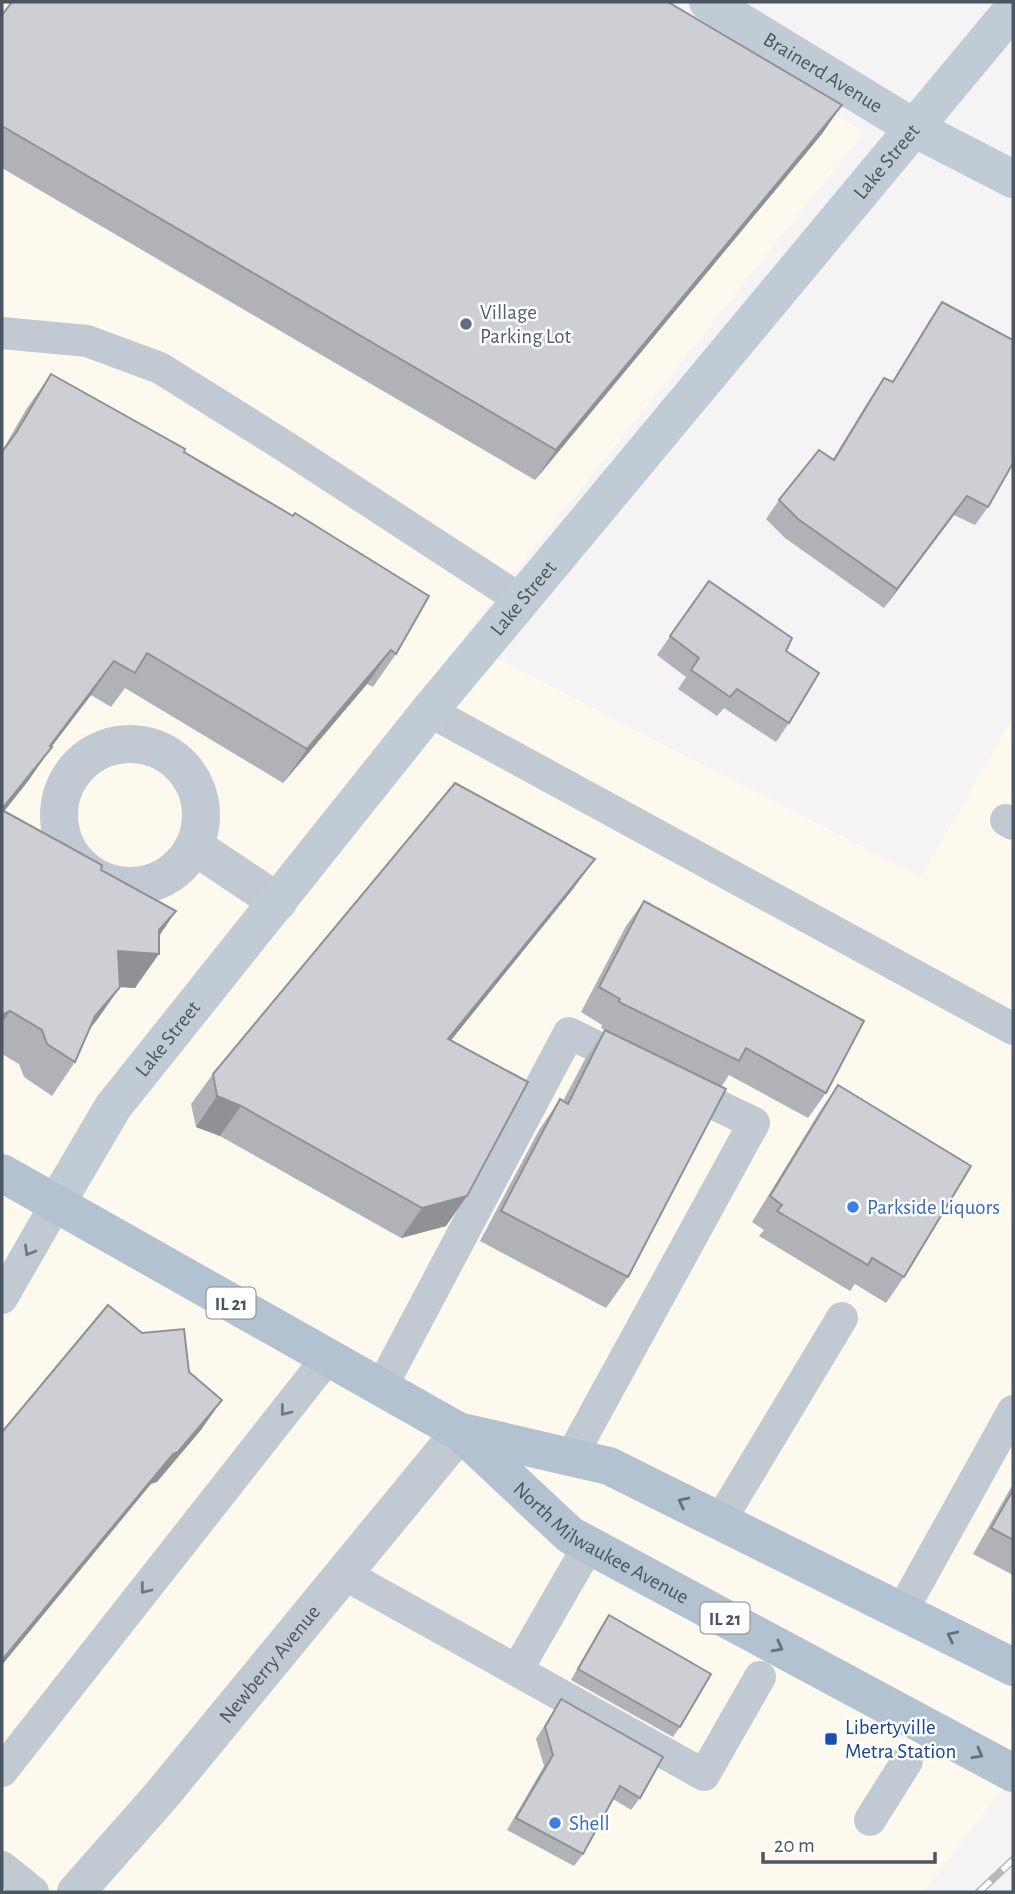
<svg xmlns="http://www.w3.org/2000/svg" width="1015" height="1894" viewBox="0 0 1015 1894" font-family="'Alegreya Sans',sans-serif">
<style>
.commercial{fill:#fdf9ef}
.lines{fill:none;stroke-linecap:round;stroke-linejoin:round}
.lane{stroke:#c1cad2;stroke-width:32}
.street{stroke:#c1cad2;stroke-width:38}
.secondary{stroke:#c1cbd6;stroke-width:38}
.primary{stroke:#b3c2d1;stroke-width:38}
.rail-casing{stroke:#b5b8bd;stroke-width:8}
.rail{stroke:#fff;stroke-width:5;stroke-dasharray:16;stroke-linecap:butt}
.wall{fill:#b0b2b7}
.shaded-wall{fill:#909195}
.building{fill:#cdcfd5;stroke:#909195;stroke-width:2}
.oneway{stroke:#6e7983}
.oneway2{stroke:#64717d}
.service-dot{fill:#5c6f8a;stroke:#fff;stroke-width:2.5}
.shop-dot{fill:#3f7fe0;stroke:#fff;stroke-width:2.5}
.transit-dot{fill:#1a4fb4;stroke:#fff;stroke-width:2.5}
.labels{text-anchor:middle;stroke-width:5;stroke-linejoin:round;paint-order:stroke}
.shield{fill:#fff;stroke:#808990;stroke-width:2}
.shield-label{font-size:19px;font-weight:bold;fill:#4a5661}
.street-label{font-size:21px;fill:#4a5661;stroke:#fff}
.service-label{font-size:21px;fill:#4e5e75;stroke:#fff;text-anchor:start}
.shop-label{font-size:21px;fill:#366cbe;stroke:#fff;text-anchor:start}
.transit-label{font-size:21px;fill:#164399;stroke:#fff;text-anchor:start}
</style>
<rect width="100%" height="100%" fill="#f5f3f3"/>
<polygon class="commercial" points="2,2 643,2 864,132 461,640 921,877 1013,717 1013,1775 923,1892 2,1892"/>
<g class="lines">
<g class="lane">
<polyline points="2,333 87,341 160,368 286,447 521,600"/>
<polyline points="429,711 1013,1029"/>
<polyline points="1006,820 1013,824"/>
<polyline points="2,1298 56,1204"/>
<polyline points="381,1388 569,1033 632,1064"/>
<polyline points="571,1457 754,1123 679,1087"/>
<polyline points="720,1521 842,1318"/>
<polyline points="344,1574 704,1775 760,1677"/>
<polyline points="902,1611 1013,1411"/>
<polyline points="517,1670 589,1545"/>
<polyline points="2,1771 328,1357"/>
<polyline points="870,1820 907,1761"/>
<polyline points="2,1867 33,1892"/>
</g>
<g class="street">
<circle cx="130" cy="815" r="71"/>
<polyline points="194,846 278,902"/>
<path id="s1" d="M76 1892 160 1797 460 1432"/>
</g>
<g class="secondary">
<path id="s2" d="M708 2 916 129 1013 179"/>
<path id="s3" d="M56 1204 113 1107 429 711 1013 9"/>
</g>
<g class="primary">
<path id="s4" d="M2 1173 460 1432 570 1535 1013 1773"/>
<polyline points="462,1432 609,1466 1013,1667"/>
</g>
<defs>
<polyline id="rail" points="979,1892 1013,1860"/>
</defs>
<use href="#rail" class="rail-casing"/>
<use href="#rail" class="rail"/>
</g>
<g class="wall">
<polygon points="2,15 842,105 821,135 535,480 2,168"/>
<polygon points="942,302 988,507 975,525 954,515 884,608 785,538 766,519 779,500 833,459 871,397 884,378 892,382 929,321"/>
<polygon points="51,374 184,452 396,654 373,687 367,684 283,783 125,688 111,707 91,695 51,747 28,781 4,811 101,870 176,911 159,935 135,988 120,987 90,1029 75,1062 52,1096 24,1077 19,1064 2,1054 2,451 27,408"/>
<polygon points="709,581 786,651 789,723 776,742 724,708 717,716 678,689 686,677 657,655"/>
<polygon points="573,889 451,1040 446,1226 401,1238 220,1136 196,1127 191,1104 213,1074"/>
<polygon points="644,901 826,1093 808,1118 729,1075 721,1087 601,1028 602,1025 581,1012 626,926"/>
<polygon points="605,1030 628,1277 606,1308 480,1241 539,1130 560,1099 563,1101 584,1061"/>
<polygon points="838,1085 904,1277 886,1303 855,1284 850,1291 759,1236 764,1230 752,1222 820,1111"/>
<polygon points="1013,1484 1013,1575 973,1554"/>
<polygon points="609,1615 680,1727 673,1737 571,1680 602,1625"/>
<polygon points="561,1699 640,1798 631,1810 613,1799 583,1854 574,1866 507,1830 544,1766 536,1739"/>
</g>
<g class="shaded-wall">
<polygon points="842,105 821,135 535,480 556,450"/>
<polygon points="967,496 954,515 884,608 897,589"/>
<polygon points="391,650 367,684 283,783 307,749"/>
<polygon points="114,661 91,695 43,758 52,747 28,781 2,814 2,809"/>
<polygon points="595,859 573,889 427,1070 448,1039"/>
<polygon points="176,911 153,945 159,954 135,988 120,987 97,1020 71,1050 118,951 159,930"/>
<polygon points="10,1011 2,1023 2,1015"/>
<polygon points="217,1096 241,1106 220,1136 196,1127"/>
<polygon points="467,1196 446,1226 401,1238 422,1208"/>
<polygon points="222,1400 201,1430 157,1482 151,1484 2,1665 2,1660 173,1454"/>
</g>
<g class="building">
<polygon points="12,2 668,2 842,105 556,450 2,126 2,15"/>
<polygon points="942,302 1013,340 1013,463 988,507 967,496 897,589 798,519 779,500 819,450 834,460 884,378 893,382"/>
<polygon points="51,374 185,449 184,452 293,516 295,513 429,596 396,654 391,650 307,749 147,653 135,673 114,661 50,746 52,747 2,809 2,452 16,433"/>
<polygon points="709,581 792,638 786,651 819,673 789,723 737,689 730,697 691,670 699,658 670,636"/>
<polygon points="455,783 595,859 448,1039 528,1082 467,1196 422,1208 241,1106 217,1096 213,1074"/>
<polygon points="2,810 102,865 101,870 176,911 159,930 159,954 118,951 120,987 95,1016 75,1062 47,1044 42,1030 10,1011 2,1015"/>
<polygon points="644,901 864,1021 826,1093 746,1048 739,1061 619,1002 620,999 599,987"/>
<polygon points="605,1030 726,1089 628,1277 501,1211 560,1099 568,1104"/>
<polygon points="838,1085 971,1166 904,1277 872,1258 868,1265 777,1211 782,1205 770,1196"/>
<polygon points="108,1305 142,1333 184,1329 189,1372 222,1400 178,1452 173,1454 2,1660 2,1432"/>
<polygon points="1013,1490 1013,1540 991,1528"/>
<polygon points="609,1615 711,1674 680,1727 578,1669"/>
<polygon points="561,1699 663,1757 640,1798 620,1786 583,1854 516,1818 553,1755 545,1727"/>
</g>
<defs><path id="oneway-chevron" d="M-2-3.5L2.5 0L-2 3.5" fill="none" stroke-width="1.6" stroke-linecap="round" stroke-linejoin="round" transform="scale(1.75)"/></defs>
<g class="oneway">
<use href="#oneway-chevron" transform="translate(29 1251) rotate(120)"/>
<use href="#oneway-chevron" transform="translate(285 1411) rotate(128)"/>
<use href="#oneway-chevron" transform="translate(145 1589) rotate(128)"/>
</g>
<g class="oneway2">
<use href="#oneway-chevron" transform="translate(683 1502) rotate(-153)"/>
<use href="#oneway-chevron" transform="translate(952 1636) rotate(-154)"/>
<use href="#oneway-chevron" transform="translate(778 1647) rotate(28)"/>
<use href="#oneway-chevron" transform="translate(978 1754) rotate(29)"/>
</g>
<circle class="service-dot" cx="466" cy="324" r="7"/>
<g class="shop-dot">
<circle cx="853" cy="1207" r="7"/>
<circle cx="555" cy="1823" r="7"/>
</g>
<rect class="transit-dot" x="824" y="1732" width="14" height="14" rx="3.5"/>
<g class="labels">
<g class="shield">
<rect x="206.5" y="1287.5" width="49" height="31" rx="5"/>
<rect x="700.5" y="1602.5" width="49" height="31" rx="5"/>
</g>
<g class="shield-label">
<text x="231" y="1310">IL 21</text>
<text x="725" y="1625">IL 21</text>
</g>
<g class="street-label">
<text dy="7" stroke="none"><textPath href="#s2" startOffset="135">Brainerd Avenue</textPath></text>
<text dy="7" stroke="none"><textPath href="#s3" startOffset="1334">Lake Street</textPath></text>
<text dy="7" stroke="none"><textPath href="#s3" startOffset="766">Lake Street</textPath></text>
<text dy="7" stroke="none"><textPath href="#s3" startOffset="200">Lake Street</textPath></text>
<text dy="7" stroke="none"><textPath href="#s4" startOffset="707">North Milwaukee Avenue</textPath></text>
<text dy="7" stroke="none"><textPath href="#s1" startOffset="299">Newberry Avenue</textPath></text>
</g>
<g class="service-label">
<text x="480" y="319">Village<tspan x="480" dy="24">Parking Lot</tspan></text>
</g>
<g class="shop-label">
<text x="867" y="1214">Parkside Liquors</text>
<text x="569" y="1830">Shell</text>
</g>
<g class="transit-label">
<text x="845" y="1734">Libertyville<tspan x="845" dy="24">Metra Station</tspan></text>
</g>
</g>
<rect width="1015" height="1894" fill="none" stroke="#4a5661" stroke-width="7"/>
<path d="M763 1852v10h172v-10" fill="none" stroke="#4a5661" stroke-width="3.5"/>
<text x="774" y="1852" font-size="21" fill="#4a5661" stroke="#ffffff" stroke-width="5" paint-order="stroke">20 m</text>
</svg>
